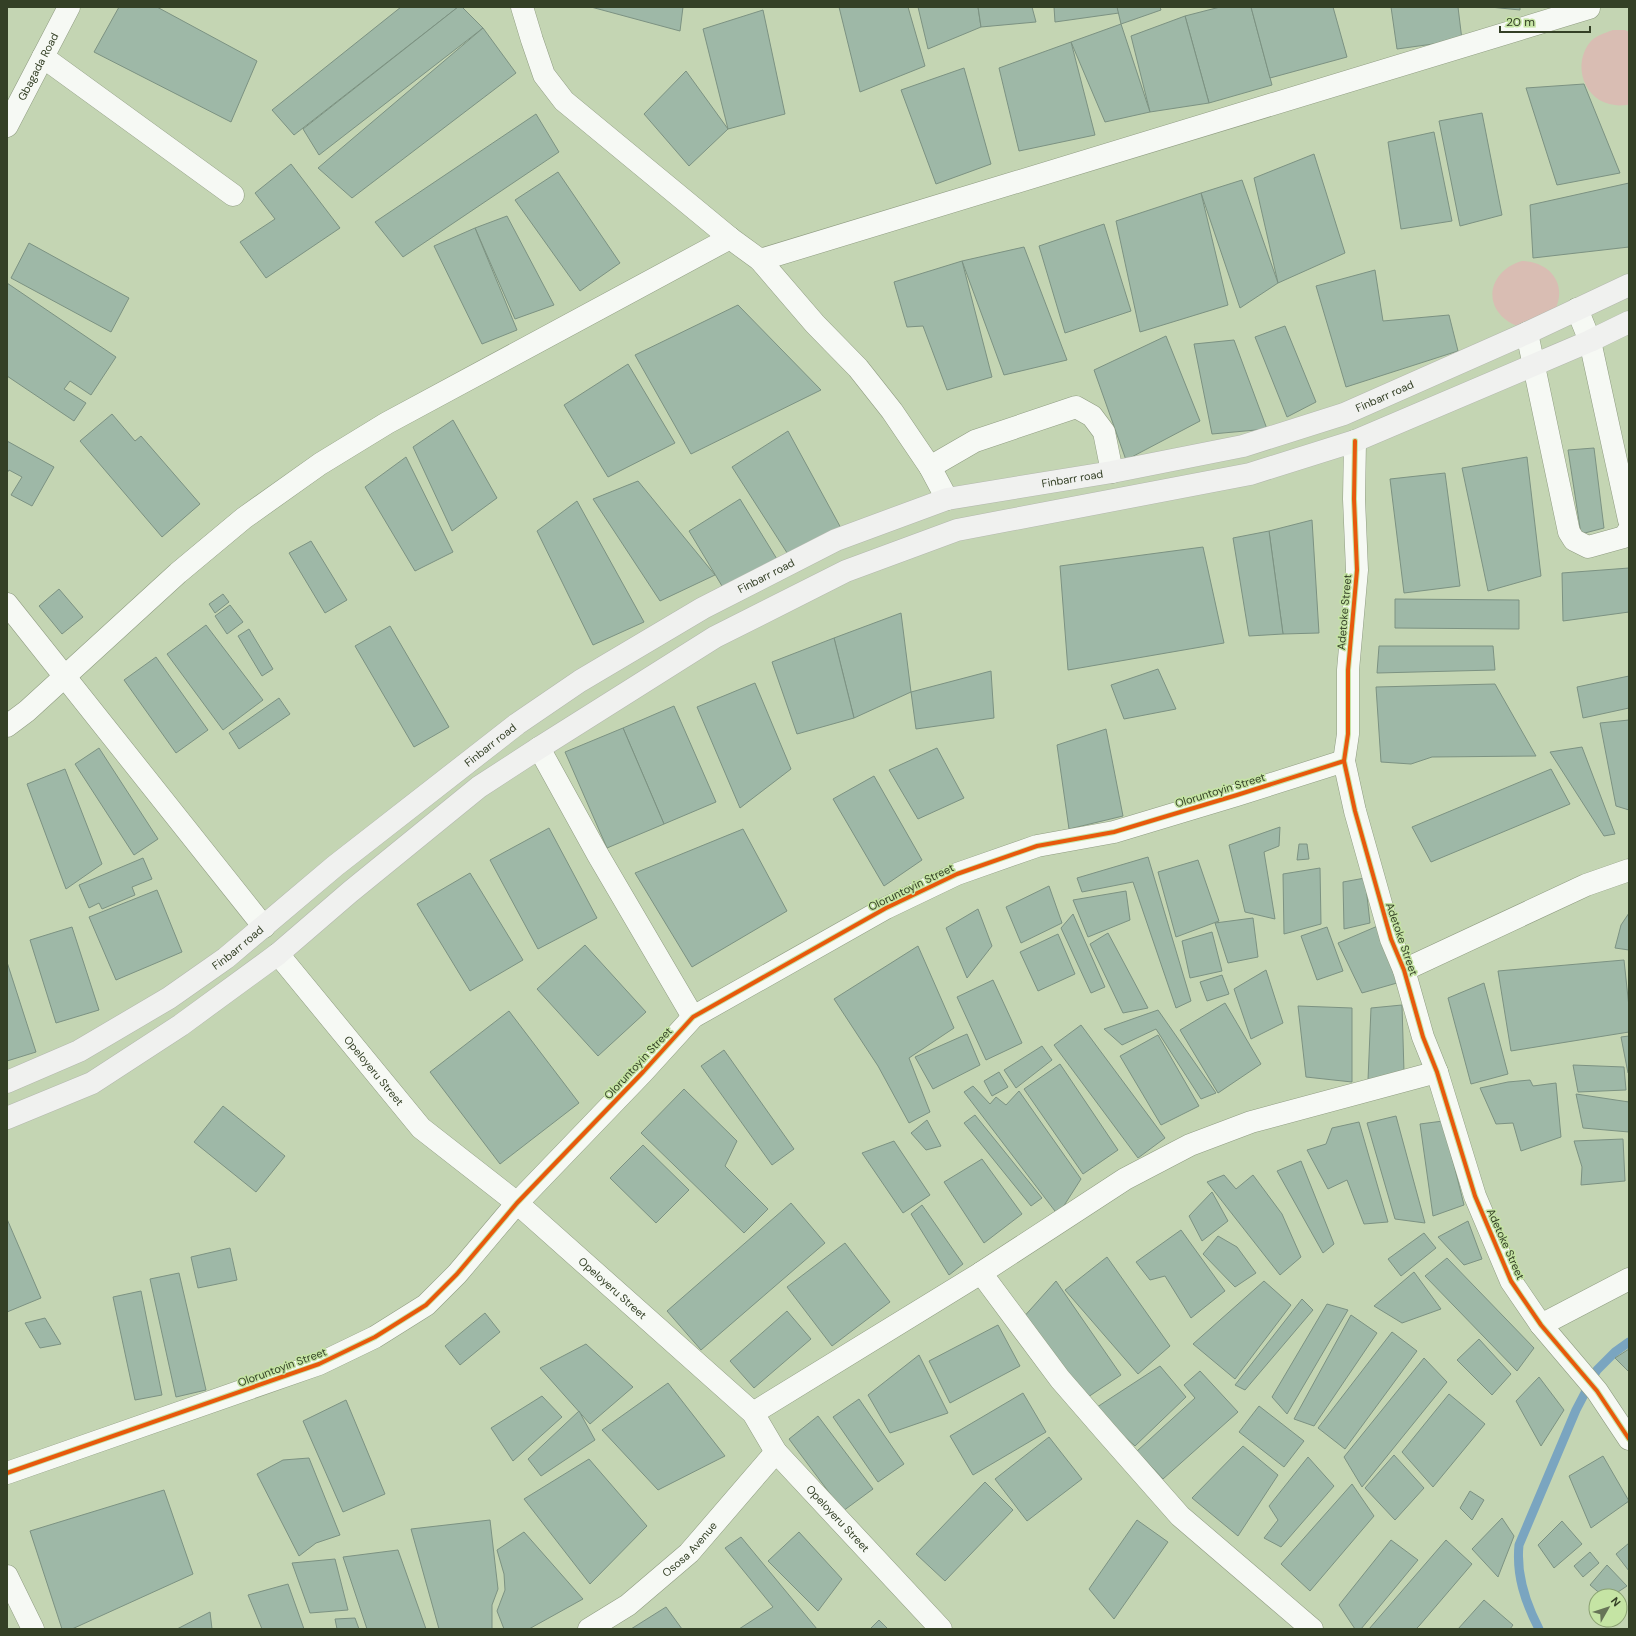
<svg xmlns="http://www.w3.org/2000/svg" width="1636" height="1636" viewBox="0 0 1636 1636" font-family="'DM Sans',sans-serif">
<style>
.green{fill:#d9bdb3}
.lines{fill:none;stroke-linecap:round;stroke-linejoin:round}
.stream{stroke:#7aa5c0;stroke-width:9}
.building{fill:#9eb8a7;stroke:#7c9282}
.minor-casing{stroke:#8f9c81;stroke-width:23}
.major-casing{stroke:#b3b8ad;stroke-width:23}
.minor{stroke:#f6f9f4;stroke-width:22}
.major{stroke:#f0f1ef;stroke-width:22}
.cycleway-casing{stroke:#c5e4a4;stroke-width:6}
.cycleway{stroke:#e8590c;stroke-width:4}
.labels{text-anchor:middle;stroke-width:3;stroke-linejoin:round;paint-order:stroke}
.street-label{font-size:11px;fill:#344026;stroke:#c5e4a4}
</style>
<rect width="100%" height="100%" fill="#c4d5b3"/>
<g class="green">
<path d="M1613 30H1625L1629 32V104L1627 105C1623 105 1619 106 1615 105 1584 102 1571 64 1591 41 1597 35 1605 33 1613 30Z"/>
<path d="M1522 261C1549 262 1568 283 1555 310 1552 315 1545 317 1540 319 1535 322 1528 327 1523 327 1518 327 1513 324 1509 322 1480 303 1492 269 1522 261Z"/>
</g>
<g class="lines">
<path class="stream" d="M1539 1629C1525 1602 1516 1575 1519 1545L1576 1410 1597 1370 1615 1352 1629 1342"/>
</g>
<g class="building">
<polygon points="119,7 157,7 257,61 231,122 94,52"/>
<polygon points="401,7 458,7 294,135 272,110"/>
<polygon points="458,7 462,7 483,28 319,155 303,129"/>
<polygon points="591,7 683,7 680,31"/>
<polygon points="839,7 908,7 925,66 860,92"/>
<polygon points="918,7 978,7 981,27 928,49"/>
<polygon points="978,7 1032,7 1036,22 981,27"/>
<polygon points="1054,7 1117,7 1119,13 1055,22"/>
<polygon points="1117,7 1160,7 1161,10 1121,24"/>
<polygon points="1220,7 1251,7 1272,85 1209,103 1185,16"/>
<polygon points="1251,7 1333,7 1347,57 1270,78"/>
<polygon points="1391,7 1458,7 1462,40 1397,49"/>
<polygon points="1490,7 1520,7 1520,10"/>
<polygon points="763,10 785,114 728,129 703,29"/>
<polygon points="1185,16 1209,103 1150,112 1131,36"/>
<polygon points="1121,24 1150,112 1105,122 1071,42"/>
<polygon points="483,28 516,73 352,198 318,168"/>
<polygon points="1071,42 1095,135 1019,151 999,68"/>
<polygon points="964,68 991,164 936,184 901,90"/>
<polygon points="686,71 728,129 689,166 644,114"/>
<polygon points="1584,84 1620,173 1557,185 1526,88"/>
<polygon points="1482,113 1502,215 1460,226 1439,121"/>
<polygon points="536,114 559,152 403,257 375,222"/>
<polygon points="1434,132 1452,221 1401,229 1388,142"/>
<polygon points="1314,154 1345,253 1278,283 1254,178"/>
<polygon points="291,164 340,228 266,278 240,242 275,219 255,193"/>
<polygon points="558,172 620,263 580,291 515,200"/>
<polygon points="1242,180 1278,283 1240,308 1201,193"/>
<polygon points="1629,183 1629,247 1533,258 1530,205"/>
<polygon points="1201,193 1228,305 1140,332 1116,221"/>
<polygon points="507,216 554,305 515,319 475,228"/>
<polygon points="1104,224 1131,311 1065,333 1039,246"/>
<polygon points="475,228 517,330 482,344 434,246"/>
<polygon points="29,243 129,298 111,332 11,278"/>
<polygon points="1024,247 1067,360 1004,375 962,261"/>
<polygon points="962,261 992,377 947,390 923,326 907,327 894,282"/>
<polygon points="1375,270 1383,321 1449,315 1458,351 1346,387 1316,286"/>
<polygon points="7,283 116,357 91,395 70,381 64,389 86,403 74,421 7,376"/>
<polygon points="738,305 821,390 691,454 635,355"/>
<polygon points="1285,326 1316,402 1287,417 1255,337"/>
<polygon points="1166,336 1200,421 1126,460 1094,370"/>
<polygon points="1234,340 1267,429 1212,434 1194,344"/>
<polygon points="628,364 675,443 608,477 564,405"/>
<polygon points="112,414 135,441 141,436 200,504 162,537 80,441"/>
<polygon points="453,420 497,498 452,531 413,447"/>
<polygon points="788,431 842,530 791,559 732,467"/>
<polygon points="7,441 54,467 32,506 11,495 22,477 9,470 7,473"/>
<polygon points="1594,448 1604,528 1581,534 1568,450"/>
<polygon points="406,457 453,552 415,571 365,487"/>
<polygon points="1527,457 1541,576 1488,591 1462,468"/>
<polygon points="1445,473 1460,586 1404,593 1390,479"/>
<polygon points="638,481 715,575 660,601 593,499"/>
<polygon points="740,499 780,564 725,591 689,531"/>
<polygon points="577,501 644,622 593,645 537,531"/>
<polygon points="1312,520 1319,633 1283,634 1269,531"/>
<polygon points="1269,531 1283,634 1249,636 1233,538"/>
<polygon points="311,541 347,600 325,613 289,553"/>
<polygon points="1203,547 1224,643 1068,670 1060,566"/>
<polygon points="1629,568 1629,612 1563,621 1562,573"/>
<polygon points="59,589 83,617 62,634 39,606"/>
<polygon points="223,594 229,602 215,613 209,604"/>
<polygon points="1395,599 1519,600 1519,629 1395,628"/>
<polygon points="230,605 243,622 227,634 215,616"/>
<polygon points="901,613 911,692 854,718 834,638"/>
<polygon points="206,625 263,700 223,730 167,654"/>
<polygon points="390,626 449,727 414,747 355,646"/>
<polygon points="249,629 273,669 262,676 238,636"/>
<polygon points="834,638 854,718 797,734 772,662"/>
<polygon points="1379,646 1493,646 1495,670 1377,673"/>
<polygon points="156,657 208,730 176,753 124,680"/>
<polygon points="1158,669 1176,709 1124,719 1111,685"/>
<polygon points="991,671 994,718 916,729 911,692"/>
<polygon points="1629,676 1629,708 1583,718 1577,687"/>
<polygon points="755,683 791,769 740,808 697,707"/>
<polygon points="1495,684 1536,756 1432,757 1411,764 1381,762 1376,687"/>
<polygon points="279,698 290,714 239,749 229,733"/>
<polygon points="674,706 716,802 664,824 623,728"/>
<polygon points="1629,720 1629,810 1616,806 1600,723"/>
<polygon points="623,728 664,824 607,848 565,752"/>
<polygon points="1106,729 1123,816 1069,829 1057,745"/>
<polygon points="1582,747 1615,834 1604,836 1550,752"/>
<polygon points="99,748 158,839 134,855 75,764"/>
<polygon points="937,748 964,798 918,819 889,770"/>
<polygon points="65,769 102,864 66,889 27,784"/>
<polygon points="1551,769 1570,804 1431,862 1412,827"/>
<polygon points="874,776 922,860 884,886 833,799"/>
<polygon points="1280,827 1279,846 1264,852 1275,919 1245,912 1229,845"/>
<polygon points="549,828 597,918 538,949 490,860"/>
<polygon points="743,829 787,911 692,967 635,873"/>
<polygon points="1299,844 1307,844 1309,859 1297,860"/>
<polygon points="1148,857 1191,1001 1176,1008 1133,882 1082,892 1077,878"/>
<polygon points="143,858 152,879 132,887 135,895 102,909 99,903 89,908 79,885"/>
<polygon points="1198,860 1219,921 1176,937 1158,872"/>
<polygon points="1320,868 1321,924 1284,934 1283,874"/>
<polygon points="470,873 523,960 470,991 417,904"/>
<polygon points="1365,878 1370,923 1344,929 1343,882"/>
<polygon points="1049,886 1062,923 1021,943 1006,907"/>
<polygon points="157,890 182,952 116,980 89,917"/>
<polygon points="1126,891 1130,920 1088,937 1073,900"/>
<polygon points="978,909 992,946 967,978 946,928"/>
<polygon points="1629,913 1629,950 1615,948 1621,925"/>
<polygon points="1073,914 1105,987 1091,993 1061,928"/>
<polygon points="1253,918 1258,957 1228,963 1215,923"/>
<polygon points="1380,925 1397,983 1362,993 1338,943"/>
<polygon points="72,927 99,1010 56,1023 30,940"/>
<polygon points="1327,927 1343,971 1317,980 1301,936"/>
<polygon points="1212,932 1222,971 1190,978 1182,941"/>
<polygon points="1108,933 1148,1008 1123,1013 1090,944"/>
<polygon points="1058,934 1075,974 1038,991 1020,952"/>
<polygon points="585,945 646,1012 598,1056 537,989"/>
<polygon points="918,946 954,1028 909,1058 930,1112 909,1123 878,1066 834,999"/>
<polygon points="1624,960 1629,1007 1629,1032 1511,1051 1498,971"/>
<polygon points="7,962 36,1052 7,1061"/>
<polygon points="1266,970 1283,1023 1251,1039 1234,989"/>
<polygon points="1222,975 1229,994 1207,1001 1200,982"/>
<polygon points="993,980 1022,1043 986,1060 957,997"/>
<polygon points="1484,983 1508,1074 1471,1084 1448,998"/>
<polygon points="1225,1003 1261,1064 1218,1093 1180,1030"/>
<polygon points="1402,1005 1404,1072 1368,1080 1371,1008"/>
<polygon points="1298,1006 1352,1008 1352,1082 1306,1077"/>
<polygon points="1158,1010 1216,1093 1201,1099 1156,1029 1122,1045 1104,1029"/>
<polygon points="509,1011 579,1103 500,1164 430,1072"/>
<polygon points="1081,1025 1165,1138 1138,1158 1054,1045"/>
<polygon points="967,1034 980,1065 933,1089 915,1057"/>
<polygon points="1158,1035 1199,1106 1161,1125 1120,1056"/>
<polygon points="1629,1036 1629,1073 1628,1073 1621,1037"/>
<polygon points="1042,1046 1052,1060 1016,1088 1004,1070"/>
<polygon points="724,1050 794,1149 772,1165 701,1066"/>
<polygon points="1060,1064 1118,1150 1083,1174 1024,1089"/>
<polygon points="1573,1065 1624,1067 1626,1090 1578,1092"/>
<polygon points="999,1072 1008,1087 992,1096 984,1081"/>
<polygon points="1530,1080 1533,1086 1556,1083 1561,1137 1521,1151 1513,1123 1496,1124 1480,1088 1508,1082"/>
<polygon points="973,1086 990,1104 996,1097 1006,1105 1019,1091 1081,1179 1058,1215 964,1092"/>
<polygon points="684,1089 737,1141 725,1166 768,1209 744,1233 641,1133"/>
<polygon points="1576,1094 1629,1102 1629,1132 1583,1128"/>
<polygon points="223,1106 285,1156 256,1192 194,1142"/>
<polygon points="975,1115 1042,1198 1031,1206 964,1123"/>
<polygon points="1396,1116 1425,1223 1395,1219 1367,1123"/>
<polygon points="927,1120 941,1146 926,1150 911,1133"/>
<polygon points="1443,1121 1464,1205 1433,1216 1420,1124"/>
<polygon points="1359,1122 1388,1222 1364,1224 1347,1180 1328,1189 1307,1150 1326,1144 1332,1128"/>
<polygon points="1623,1139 1625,1181 1581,1185 1582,1167 1574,1141"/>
<polygon points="894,1141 930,1195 903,1213 862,1153"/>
<polygon points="643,1145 689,1190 656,1223 610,1178"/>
<polygon points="982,1159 1022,1214 984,1243 944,1182"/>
<polygon points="1301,1161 1334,1244 1323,1253 1277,1171"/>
<polygon points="1224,1175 1236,1189 1253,1175 1282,1214 1301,1257 1280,1275 1207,1182"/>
<polygon points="1212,1192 1228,1221 1202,1241 1189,1216"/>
<polygon points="791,1203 825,1243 701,1350 667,1311"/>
<polygon points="922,1205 963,1264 949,1275 911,1214"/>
<polygon points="7,1219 41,1298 7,1312"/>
<polygon points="1468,1221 1482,1259 1464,1265 1438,1237"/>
<polygon points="1181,1230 1225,1291 1191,1318 1165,1276 1150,1280 1136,1262"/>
<polygon points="1424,1233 1436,1248 1401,1276 1388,1259"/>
<polygon points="1218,1236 1237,1247 1256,1273 1235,1287 1203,1254"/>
<polygon points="845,1243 890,1302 832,1346 787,1287"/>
<polygon points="230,1248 237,1280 198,1288 191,1257"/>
<polygon points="1107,1257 1170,1346 1138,1374 1065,1290"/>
<polygon points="1447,1258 1534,1348 1517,1371 1425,1276"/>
<polygon points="1414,1272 1441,1309 1402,1323 1374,1306"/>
<polygon points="179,1273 206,1390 176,1397 150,1279"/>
<polygon points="1056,1281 1121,1375 1085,1399 1021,1320"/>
<polygon points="1264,1281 1291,1305 1235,1379 1193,1344"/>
<polygon points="141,1291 162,1395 135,1400 113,1297"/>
<polygon points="1302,1299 1313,1310 1245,1390 1235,1385"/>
<polygon points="1327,1304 1348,1310 1287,1414 1272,1397"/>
<polygon points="787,1311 811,1339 754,1388 730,1361"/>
<polygon points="485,1313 500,1332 460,1365 445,1346"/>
<polygon points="1351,1315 1377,1333 1314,1426 1294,1419"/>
<polygon points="45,1318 61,1344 40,1348 25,1323"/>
<polygon points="998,1325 1020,1366 950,1403 929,1361"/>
<polygon points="1392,1332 1417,1351 1345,1449 1318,1428"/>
<polygon points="1479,1339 1511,1374 1492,1395 1457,1360"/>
<polygon points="586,1344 633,1387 590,1424 540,1368"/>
<polygon points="1629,1349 1629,1372 1615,1358"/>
<polygon points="919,1355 948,1413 890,1433 868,1395"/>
<polygon points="1424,1358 1447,1382 1362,1487 1344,1457"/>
<polygon points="1160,1366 1186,1397 1135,1446 1094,1409"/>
<polygon points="1200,1371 1238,1412 1163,1479 1137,1451 1195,1398 1184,1385"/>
<polygon points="1539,1377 1564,1410 1541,1446 1516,1401"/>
<polygon points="668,1383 725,1456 658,1490 602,1430"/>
<polygon points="1023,1393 1046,1432 973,1475 950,1436"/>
<polygon points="1449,1394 1485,1424 1433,1487 1402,1452"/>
<polygon points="542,1396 562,1417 513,1461 491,1428"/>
<polygon points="859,1399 904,1464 878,1482 833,1417"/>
<polygon points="346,1400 385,1494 343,1512 303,1421"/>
<polygon points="1259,1406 1304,1441 1284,1467 1239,1432"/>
<polygon points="579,1411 595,1440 541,1476 528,1459"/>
<polygon points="818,1416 873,1489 843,1511 789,1439"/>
<polygon points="1049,1437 1082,1479 1027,1521 995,1479"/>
<polygon points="1243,1446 1278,1475 1238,1536 1192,1498"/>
<polygon points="1394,1455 1424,1488 1395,1520 1365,1488"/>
<polygon points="1603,1456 1629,1501 1591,1528 1569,1476"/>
<polygon points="1308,1457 1334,1486 1281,1547 1264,1538 1278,1520 1269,1506"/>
<polygon points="309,1458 340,1535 316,1543 299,1556 257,1474 283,1460"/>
<polygon points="589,1459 647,1526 590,1584 524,1499"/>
<polygon points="985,1482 1013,1510 945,1581 916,1554"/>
<polygon points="1352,1484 1374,1516 1310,1591 1281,1564"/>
<polygon points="164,1490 193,1574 72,1629 62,1629 30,1531"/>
<polygon points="1470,1491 1484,1500 1472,1520 1460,1508"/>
<polygon points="1502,1518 1514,1536 1498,1577 1472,1549"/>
<polygon points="490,1520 498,1589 492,1605 492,1629 439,1629 411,1529"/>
<polygon points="1137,1520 1168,1542 1114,1619 1089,1589"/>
<polygon points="1562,1521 1582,1544 1554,1568 1538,1545"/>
<polygon points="524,1532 583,1599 529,1629 504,1629 497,1611 505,1590 504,1574 497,1550"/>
<polygon points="799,1532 842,1579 818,1611 768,1561"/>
<polygon points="741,1537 817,1629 739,1629 773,1607 725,1548"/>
<polygon points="1391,1540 1418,1560 1361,1629 1355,1629 1339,1605"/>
<polygon points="1446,1540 1472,1564 1419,1626 1416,1629 1369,1629"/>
<polygon points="1629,1543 1629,1571 1616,1554"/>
<polygon points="398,1550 426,1629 367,1629 343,1557"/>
<polygon points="1590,1552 1599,1563 1583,1577 1574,1566"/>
<polygon points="335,1559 348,1610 310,1613 292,1563"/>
<polygon points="1607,1565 1627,1586 1612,1596 1603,1596 1590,1585"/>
<polygon points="288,1584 304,1629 262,1629 248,1595"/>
<polygon points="1484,1600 1513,1625 1510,1629 1458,1629"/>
<polygon points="666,1607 682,1629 631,1629"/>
<polygon points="210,1612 212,1629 177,1629"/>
<polygon points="355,1618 359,1629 337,1629 335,1619"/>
<polygon points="879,1620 888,1629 870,1629"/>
</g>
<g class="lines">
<defs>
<g id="minor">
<polyline points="522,7 532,40 544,75 564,101 730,238 760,260 815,324 858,368 892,411 930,467 947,499"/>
<polyline points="43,57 233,195"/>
<path id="s1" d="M7 126 69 7"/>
<polyline points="760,260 1589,8"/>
<polyline points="1577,309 1590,341 1629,520"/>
<polyline points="1527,333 1569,532 1574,540 1588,547 1624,537 1629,530"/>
<polyline points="1355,441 1354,499 1357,570 1348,670 1348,734 1344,761 1355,811 1391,939 1404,970 1423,1037 1437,1072 1475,1196 1511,1281 1541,1325 1597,1391 1629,1439"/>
<polyline points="930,467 975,441 1076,407 1092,416 1104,432 1112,472"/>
<polyline points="7,604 264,927"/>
<polyline points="7,726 27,711 178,573 244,518 320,464 387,423 730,238"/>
<polyline points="539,748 598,855 693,1017"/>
<path id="s2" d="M278 954 421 1128 517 1203 753 1413 776 1452 941 1629"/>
<polyline points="1404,970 1586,885 1629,870"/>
<polyline points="981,1273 1060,1379 1106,1432 1180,1516 1312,1629"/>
<polyline points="1541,1325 1629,1279"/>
<polyline points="753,1413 981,1273 1125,1179 1190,1145 1251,1122 1437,1072"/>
<polyline points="7,1473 319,1364 375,1337 426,1305 457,1274 517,1203 643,1072 693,1017 886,908 957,874 1037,846 1114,832 1237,795 1344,761"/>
<polyline points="7,1576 33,1629"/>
<path id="s3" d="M589 1629 628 1605 689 1553 776 1452"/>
</g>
<g id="major">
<path id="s4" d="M7 1082 79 1051 169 998 226 958 335 866 517 724 580 681 703 608 836 540 947 499 1112 472 1243 446 1344 414 1527 333 1629 285"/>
<polyline points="7,1118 92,1083 181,1025 278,954 350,892 479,787 539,748 715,637 846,571 957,530 1250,474 1355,441 1590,341 1629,322"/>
</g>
</defs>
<use href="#minor" class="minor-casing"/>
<use href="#major" class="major-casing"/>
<use href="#minor" class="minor"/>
<use href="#major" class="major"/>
<defs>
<g id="cycleway">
<polyline points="1355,441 1354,499 1357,570 1348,670 1348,734 1344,761 1355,811 1391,939 1404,970 1423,1037 1437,1072 1475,1196 1511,1281 1541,1325 1597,1391 1629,1439"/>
<polyline points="7,1473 319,1364 375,1337 426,1305 457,1274 517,1203 643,1072 693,1017 886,908 957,874 1037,846 1114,832 1237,795 1344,761"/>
</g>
</defs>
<use href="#cycleway" class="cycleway-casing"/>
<use href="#cycleway" class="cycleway"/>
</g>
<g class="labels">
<g class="street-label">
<text dy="4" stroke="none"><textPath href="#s1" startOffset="67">Gbagada Road</textPath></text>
<text dy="4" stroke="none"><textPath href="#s4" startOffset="1564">Finbarr road</textPath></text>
<text dy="4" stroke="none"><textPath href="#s4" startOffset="1240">Finbarr road</textPath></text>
<text dy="4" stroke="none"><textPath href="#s4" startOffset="916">Finbarr road</textPath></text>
<text transform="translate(1344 612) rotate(-85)" y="4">Adetoke Street</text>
<text dy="4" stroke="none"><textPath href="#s4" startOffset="592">Finbarr road</textPath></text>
<text transform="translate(1220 790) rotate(-17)" y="4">Oloruntoyin Street</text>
<text transform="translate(911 887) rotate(-26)" y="4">Oloruntoyin Street</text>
<text transform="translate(1402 939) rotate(71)" y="4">Adetoke Street</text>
<text dy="4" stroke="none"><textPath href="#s4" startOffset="268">Finbarr road</textPath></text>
<text transform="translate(638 1063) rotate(-47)" y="4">Oloruntoyin Street</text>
<text dy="4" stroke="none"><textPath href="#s2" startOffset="151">Opeloyeru Street</textPath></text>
<text transform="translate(1506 1244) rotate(66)" y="4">Adetoke Street</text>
<text dy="4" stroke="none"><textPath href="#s2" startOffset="475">Opeloyeru Street</textPath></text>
<text transform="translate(282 1367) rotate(-20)" y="4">Oloruntoyin Street</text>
<text dy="4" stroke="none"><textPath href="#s2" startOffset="799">Opeloyeru Street</textPath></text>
<text dy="4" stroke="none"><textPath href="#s3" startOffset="129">Ososa Avenue</textPath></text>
</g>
</g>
<rect width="1636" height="1636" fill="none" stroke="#344026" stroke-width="16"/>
<g transform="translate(1608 1608) rotate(51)"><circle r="19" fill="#c5e4a4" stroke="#8ba272"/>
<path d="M0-3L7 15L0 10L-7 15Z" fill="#667457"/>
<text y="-6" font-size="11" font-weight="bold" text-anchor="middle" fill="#344026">N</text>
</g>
<path d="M1500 26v6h90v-6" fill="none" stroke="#344026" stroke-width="2"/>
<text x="1506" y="26" font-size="12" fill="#344026" stroke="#c5e4a4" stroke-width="3" paint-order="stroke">20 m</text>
</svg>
